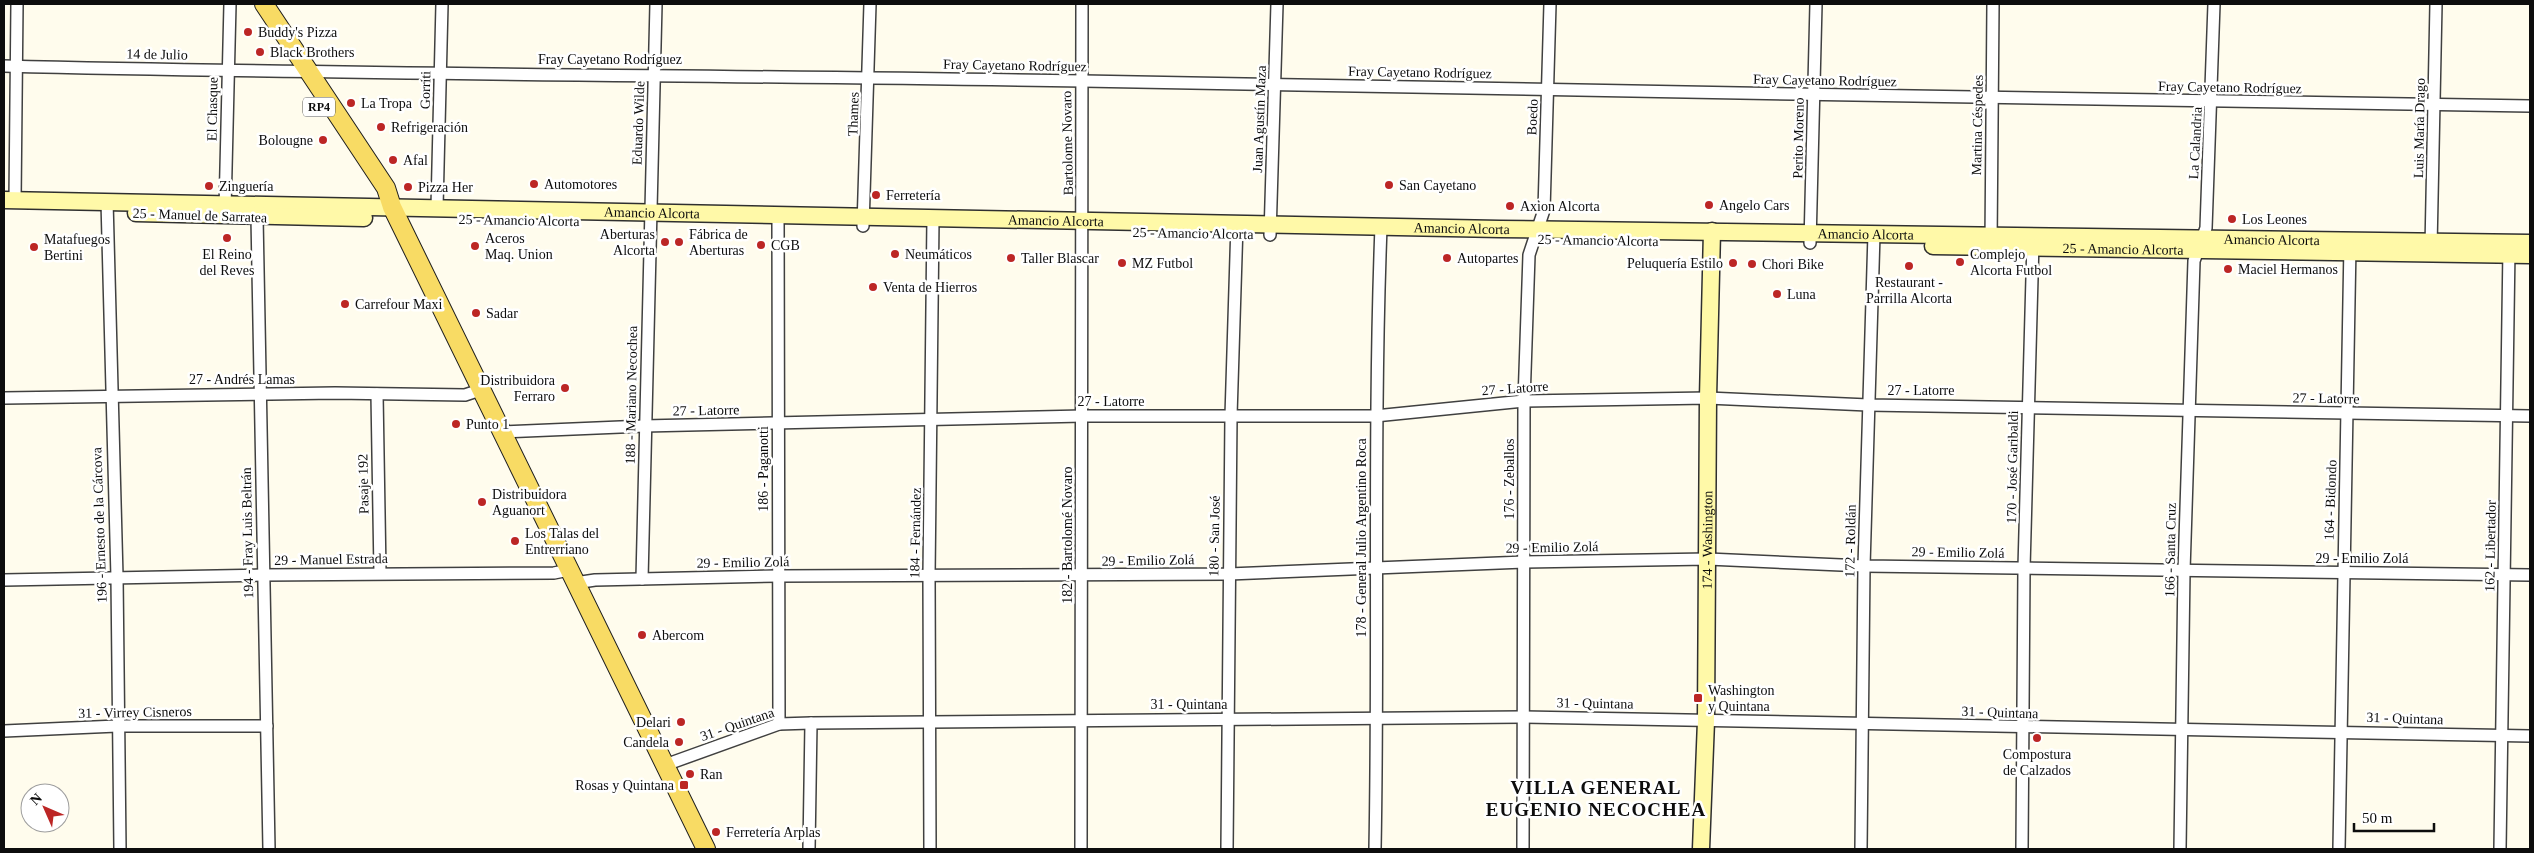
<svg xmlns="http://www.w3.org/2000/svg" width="2534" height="853" viewBox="0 0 2534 853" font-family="'Times New Roman',serif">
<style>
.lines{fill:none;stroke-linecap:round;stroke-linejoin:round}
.street-casing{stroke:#404040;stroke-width:14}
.secondary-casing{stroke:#2f2f2f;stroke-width:19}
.primary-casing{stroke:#1e1e1e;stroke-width:20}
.street{stroke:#fff;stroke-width:11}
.secondary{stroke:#fff9a8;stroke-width:16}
.primary{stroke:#f8db64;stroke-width:18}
.poi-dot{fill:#bc2625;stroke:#fff;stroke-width:2}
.labels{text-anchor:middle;stroke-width:5;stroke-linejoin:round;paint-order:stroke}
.shield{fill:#fff;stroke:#565656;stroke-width:1}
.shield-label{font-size:12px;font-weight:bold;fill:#0d0d0d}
.poi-label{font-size:14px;fill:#0d0d0d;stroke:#fff;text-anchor:start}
.street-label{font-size:14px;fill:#0d0d0d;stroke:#fff}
.district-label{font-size:19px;font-weight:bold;letter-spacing:1px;fill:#0d0d0d;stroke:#fff}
</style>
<rect width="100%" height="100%" fill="#fffced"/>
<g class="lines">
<defs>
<g id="street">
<path d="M4 66C363 75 723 75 1083 81 1565 89 2048 100 2530 106"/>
<polyline points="15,200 17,4"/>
<polyline points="107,201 117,577 120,849"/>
<polyline points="437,207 442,4"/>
<polyline points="225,209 230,4"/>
<polyline points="778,214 779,724"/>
<polyline points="257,217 269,849"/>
<polyline points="863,226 870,4"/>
<polyline points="1270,235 1277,4"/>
<polyline points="1810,243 1816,4"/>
<polyline points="1991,243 1993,4"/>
<polyline points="2431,247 2436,4"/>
<polyline points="377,394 380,573"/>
<polyline points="4,398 335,393 465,395 480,390"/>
<polyline points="502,432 644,426 1083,416 1375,416 1524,401 1708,398 1868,405 2530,416"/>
<polyline points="642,579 656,4"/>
<polyline points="4,580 263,575 554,573 569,570"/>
<polyline points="575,583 595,580 778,576 1229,574 1524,562 1708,559 1864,566 2530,575"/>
<polyline points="4,731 117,726 267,726"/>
<polyline points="665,765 779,724 811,723 1522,717 2530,736"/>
<polyline points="809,849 811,723"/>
<polyline points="930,849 929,576 933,218"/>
<polyline points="1081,849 1082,4"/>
<polyline points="1227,849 1231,416 1237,224"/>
<path d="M1375 849C1379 642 1373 434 1381 227"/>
<polyline points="1523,849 1524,401 1529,255 1544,210 1550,4"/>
<polyline points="1861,849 1864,566 1874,234"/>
<polyline points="2022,849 2024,568 2033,241"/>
<polyline points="2180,849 2184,571 2194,261 2206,228 2214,4"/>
<polyline points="2339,849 2350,245"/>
<polyline points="2500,849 2509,249"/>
</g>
<g id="secondary">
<path id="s1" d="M4 200 1500 229 2530 243"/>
<polyline points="136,213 364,218"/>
<path id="s2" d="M1933 246 2530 255"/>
<path id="s3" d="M1701 849 1706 721 1708 398 1712 231"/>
</g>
<polyline id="primary" points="264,4 386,188 392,207 706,849"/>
</defs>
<use href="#street" class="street-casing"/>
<use href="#secondary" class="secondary-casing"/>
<use href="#primary" class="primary-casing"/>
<use href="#street" class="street"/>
<use href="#secondary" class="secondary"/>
<use href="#primary" class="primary"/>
</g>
<g class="poi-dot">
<circle cx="248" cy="32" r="5"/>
<circle cx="260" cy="52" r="5"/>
<circle cx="351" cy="103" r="5"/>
<circle cx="381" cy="127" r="5"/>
<circle cx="323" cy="140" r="5"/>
<circle cx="393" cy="160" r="5"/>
<circle cx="534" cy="184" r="5"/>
<circle cx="1389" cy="185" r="5"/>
<circle cx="209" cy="186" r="5"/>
<circle cx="408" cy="187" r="5"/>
<circle cx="876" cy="195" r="5"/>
<circle cx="1709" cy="205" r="5"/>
<circle cx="1510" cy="206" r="5"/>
<circle cx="2232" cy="219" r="5"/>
<circle cx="227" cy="238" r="5"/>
<circle cx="665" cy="242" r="5"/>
<circle cx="679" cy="242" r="5"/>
<circle cx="761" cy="245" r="5"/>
<circle cx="475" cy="246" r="5"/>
<circle cx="34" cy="247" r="5"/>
<circle cx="895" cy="254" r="5"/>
<circle cx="1011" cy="258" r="5"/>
<circle cx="1447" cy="258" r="5"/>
<circle cx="1960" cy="262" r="5"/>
<circle cx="1122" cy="263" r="5"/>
<circle cx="1733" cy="263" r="5"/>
<circle cx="1752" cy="264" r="5"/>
<circle cx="1909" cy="266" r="5"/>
<circle cx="2228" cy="269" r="5"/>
<circle cx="873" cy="287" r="5"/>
<circle cx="1777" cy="294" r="5"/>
<circle cx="345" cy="304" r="5"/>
<circle cx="476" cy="313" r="5"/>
<circle cx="565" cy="388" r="5"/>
<circle cx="456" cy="424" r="5"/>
<circle cx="482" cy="502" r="5"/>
<circle cx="515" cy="541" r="5"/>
<circle cx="642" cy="635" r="5"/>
<rect x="1693" y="693" width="10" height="10" rx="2.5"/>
<circle cx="681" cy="722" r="5"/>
<circle cx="2037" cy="738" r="5"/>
<circle cx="679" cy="742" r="5"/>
<circle cx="690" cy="774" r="5"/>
<rect x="679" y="780" width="10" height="10" rx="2.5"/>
<circle cx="716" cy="832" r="5"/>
</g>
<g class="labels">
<rect class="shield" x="303" y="97.5" width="32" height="19" rx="4"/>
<g class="shield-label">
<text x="319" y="111">RP4</text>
</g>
<g class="poi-label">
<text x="258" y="37">Buddy's Pizza</text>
<text x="270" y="57">Black Brothers</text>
<text x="361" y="108">La Tropa</text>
<text x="391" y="132">Refrigeración</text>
<text x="313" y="145" text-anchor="end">Bolougne</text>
<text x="403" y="165">Afal</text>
<text x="544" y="189">Automotores</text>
<text x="1399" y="190">San Cayetano</text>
<text x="219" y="191">Zinguería</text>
<text x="418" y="192">Pizza Her</text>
<text x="886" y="200">Ferretería</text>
<text x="1719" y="210">Angelo Cars</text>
<text x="1520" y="211">Axion Alcorta</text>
<text x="2242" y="224">Los Leones</text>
<text x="655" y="239" text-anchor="end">Aberturas<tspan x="655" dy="16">Alcorta</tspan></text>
<text x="689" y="239">Fábrica de<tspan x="689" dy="16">Aberturas</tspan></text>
<text x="485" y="243">Aceros<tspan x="485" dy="16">Maq. Union</tspan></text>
<text x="44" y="244">Matafuegos<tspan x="44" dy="16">Bertini</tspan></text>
<text x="771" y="250">CGB</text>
<text x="227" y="259" text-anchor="middle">El Reino<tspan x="227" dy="16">del Reves</tspan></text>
<text x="905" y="259">Neumáticos</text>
<text x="1970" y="259">Complejo<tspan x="1970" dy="16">Alcorta Futbol</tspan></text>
<text x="1021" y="263">Taller Blascar</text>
<text x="1457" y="263">Autopartes</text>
<text x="1132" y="268">MZ Futbol</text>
<text x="1723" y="268" text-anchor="end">Peluquería Estilo</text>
<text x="1762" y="269">Chori Bike</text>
<text x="2238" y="274">Maciel Hermanos</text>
<text x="1909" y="287" text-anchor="middle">Restaurant -<tspan x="1909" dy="16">Parrilla Alcorta</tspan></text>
<text x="883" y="292">Venta de Hierros</text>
<text x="1787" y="299">Luna</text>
<text x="355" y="309">Carrefour Maxi</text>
<text x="486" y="318">Sadar</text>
<text x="555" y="385" text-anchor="end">Distribuidora<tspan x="555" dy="16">Ferraro</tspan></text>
<text x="466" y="429">Punto 1</text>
<text x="492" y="499">Distribuidora<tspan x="492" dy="16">Aguanort</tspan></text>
<text x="525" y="538">Los Talas del<tspan x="525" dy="16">Entrerriano</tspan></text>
<text x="652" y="640">Abercom</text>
<text x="1708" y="695">Washington<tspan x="1708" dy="16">y Quintana</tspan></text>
<text x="671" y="727" text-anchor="end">Delari</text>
<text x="669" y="747" text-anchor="end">Candela</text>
<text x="2037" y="759" text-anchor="middle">Compostura<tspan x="2037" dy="16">de Calzados</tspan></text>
<text x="700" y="779">Ran</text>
<text x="674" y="790" text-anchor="end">Rosas y Quintana</text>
<text x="726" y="837">Ferretería Arplas</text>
</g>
<g class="street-label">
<text transform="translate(157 54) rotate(1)" y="5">14 de Julio</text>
<text x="610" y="64">Fray Cayetano Rodríguez</text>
<text transform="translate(1015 65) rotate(1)" y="5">Fray Cayetano Rodríguez</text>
<text transform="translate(1420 72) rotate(1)" y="5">Fray Cayetano Rodríguez</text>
<text transform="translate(1825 80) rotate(1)" y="5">Fray Cayetano Rodríguez</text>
<text transform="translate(2230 87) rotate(1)" y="5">Fray Cayetano Rodríguez</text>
<text transform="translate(425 90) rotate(-89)" y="5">Gorriti</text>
<text transform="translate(212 109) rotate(-89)" y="5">El Chasque</text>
<text transform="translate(853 114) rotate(-88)" y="5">Thames</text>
<text transform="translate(1532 117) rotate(-88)" y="5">Boedo</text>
<text transform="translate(1259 119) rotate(-88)" y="5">Juan Agustín Maza</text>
<text transform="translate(638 123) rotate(-88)" y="5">Eduardo Wilde</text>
<text transform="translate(1977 125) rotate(-89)" y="5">Martina Céspedes</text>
<text transform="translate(2419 128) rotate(-89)" y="5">Luis María Drago</text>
<text transform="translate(1798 138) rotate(-89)" y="5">Perito Moreno</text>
<text transform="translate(1067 143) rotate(-91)" y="5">Bartolome Novaro</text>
<text transform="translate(2195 143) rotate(-87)" y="5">La Calandria</text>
<text dy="5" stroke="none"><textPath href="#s1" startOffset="648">Amancio Alcorta</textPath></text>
<text transform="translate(200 215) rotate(2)" y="5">25 - Manuel de Sarratea</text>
<text transform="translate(519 220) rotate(1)" y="5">25 - Amancio Alcorta</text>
<text dy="5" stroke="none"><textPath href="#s1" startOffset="1052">Amancio Alcorta</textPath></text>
<text dy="5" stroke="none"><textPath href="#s1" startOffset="1458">Amancio Alcorta</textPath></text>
<text transform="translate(1193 233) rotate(1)" y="5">25 - Amancio Alcorta</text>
<text dy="5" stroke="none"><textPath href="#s1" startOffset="1862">Amancio Alcorta</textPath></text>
<text dy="5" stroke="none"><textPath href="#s1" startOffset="2268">Amancio Alcorta</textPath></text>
<text transform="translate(1598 240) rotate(1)" y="5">25 - Amancio Alcorta</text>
<text dy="5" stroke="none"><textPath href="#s2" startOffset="190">25 - Amancio Alcorta</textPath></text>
<text x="242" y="384">27 - Andrés Lamas</text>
<text transform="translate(1515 388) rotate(-4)" y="5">27 - Latorre</text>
<text x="1921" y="395">27 - Latorre</text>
<text transform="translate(631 395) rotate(-89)" y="5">188 - Mariano Necochea</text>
<text transform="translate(2326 398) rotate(1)" y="5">27 - Latorre</text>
<text x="1111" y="406">27 - Latorre</text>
<text transform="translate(706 410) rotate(-1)" y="5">27 - Latorre</text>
<text transform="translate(2012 467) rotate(-89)" y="5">170 - José Garibaldi</text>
<text transform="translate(763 469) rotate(-90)" y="5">186 - Paganotti</text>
<text transform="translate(1509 479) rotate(-90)" y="5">176 - Zeballos</text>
<text transform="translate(363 484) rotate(-91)" y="5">Pasaje 192</text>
<text transform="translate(2330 500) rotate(-88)" y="5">164 - Bidondo</text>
<text transform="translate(99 525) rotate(-92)" y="5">196 - Ernesto de la Cárcova</text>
<text transform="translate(247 533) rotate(-91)" y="5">194 - Fray Luis Beltrán</text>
<text transform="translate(915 533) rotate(-89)" y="5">184 - Fernández</text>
<text transform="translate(1067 535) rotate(-90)" y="5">182 - Bartolomé Novaro</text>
<text transform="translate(1214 536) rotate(-89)" y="5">180 - San José</text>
<text transform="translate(1361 538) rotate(-90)" y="5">178 - General Julio Argentino Roca</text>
<text dy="5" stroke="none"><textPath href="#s3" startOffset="309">174 - Washington</textPath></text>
<text transform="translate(1850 541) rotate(-89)" y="5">172 - Roldán</text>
<text transform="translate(2490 546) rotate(-89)" y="5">162 - Libertador</text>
<text transform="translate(1552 547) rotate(-1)" y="5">29 - Emilio Zolá</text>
<text transform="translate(2170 550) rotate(-89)" y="5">166 - Santa Cruz</text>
<text transform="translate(1958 552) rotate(1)" y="5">29 - Emilio Zolá</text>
<text x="2362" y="563">29 - Emilio Zolá</text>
<text transform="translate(331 559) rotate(-1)" y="5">29 - Manuel Estrada</text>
<text transform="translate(1148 560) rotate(-1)" y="5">29 - Emilio Zolá</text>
<text transform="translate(743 562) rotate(-1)" y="5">29 - Emilio Zolá</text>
<text transform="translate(1595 703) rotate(1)" y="5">31 - Quintana</text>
<text x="1189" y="709">31 - Quintana</text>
<text transform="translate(135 712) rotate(-1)" y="5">31 - Virrey Cisneros</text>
<text transform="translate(2000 712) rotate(2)" y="5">31 - Quintana</text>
<text transform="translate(2405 718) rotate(2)" y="5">31 - Quintana</text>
<text transform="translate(737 724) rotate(-19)" y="5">31 - Quintana</text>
</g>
<g class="district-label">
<text x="1596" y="794">VILLA GENERAL<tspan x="1596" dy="22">EUGENIO NECOCHEA</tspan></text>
</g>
</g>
<rect width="2534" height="853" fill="none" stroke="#0d0d0d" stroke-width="10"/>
<g transform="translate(45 808) rotate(315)"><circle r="24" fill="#ffffff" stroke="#9e9e9e"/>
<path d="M0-4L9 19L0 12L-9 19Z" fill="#bc2625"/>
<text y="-8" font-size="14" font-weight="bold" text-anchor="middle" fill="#0d0d0d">N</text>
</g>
<path d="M2354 823v8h80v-8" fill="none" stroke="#0d0d0d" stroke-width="2.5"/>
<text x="2362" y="823" font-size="15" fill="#0d0d0d" stroke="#ffffff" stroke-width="4" paint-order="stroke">50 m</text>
</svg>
